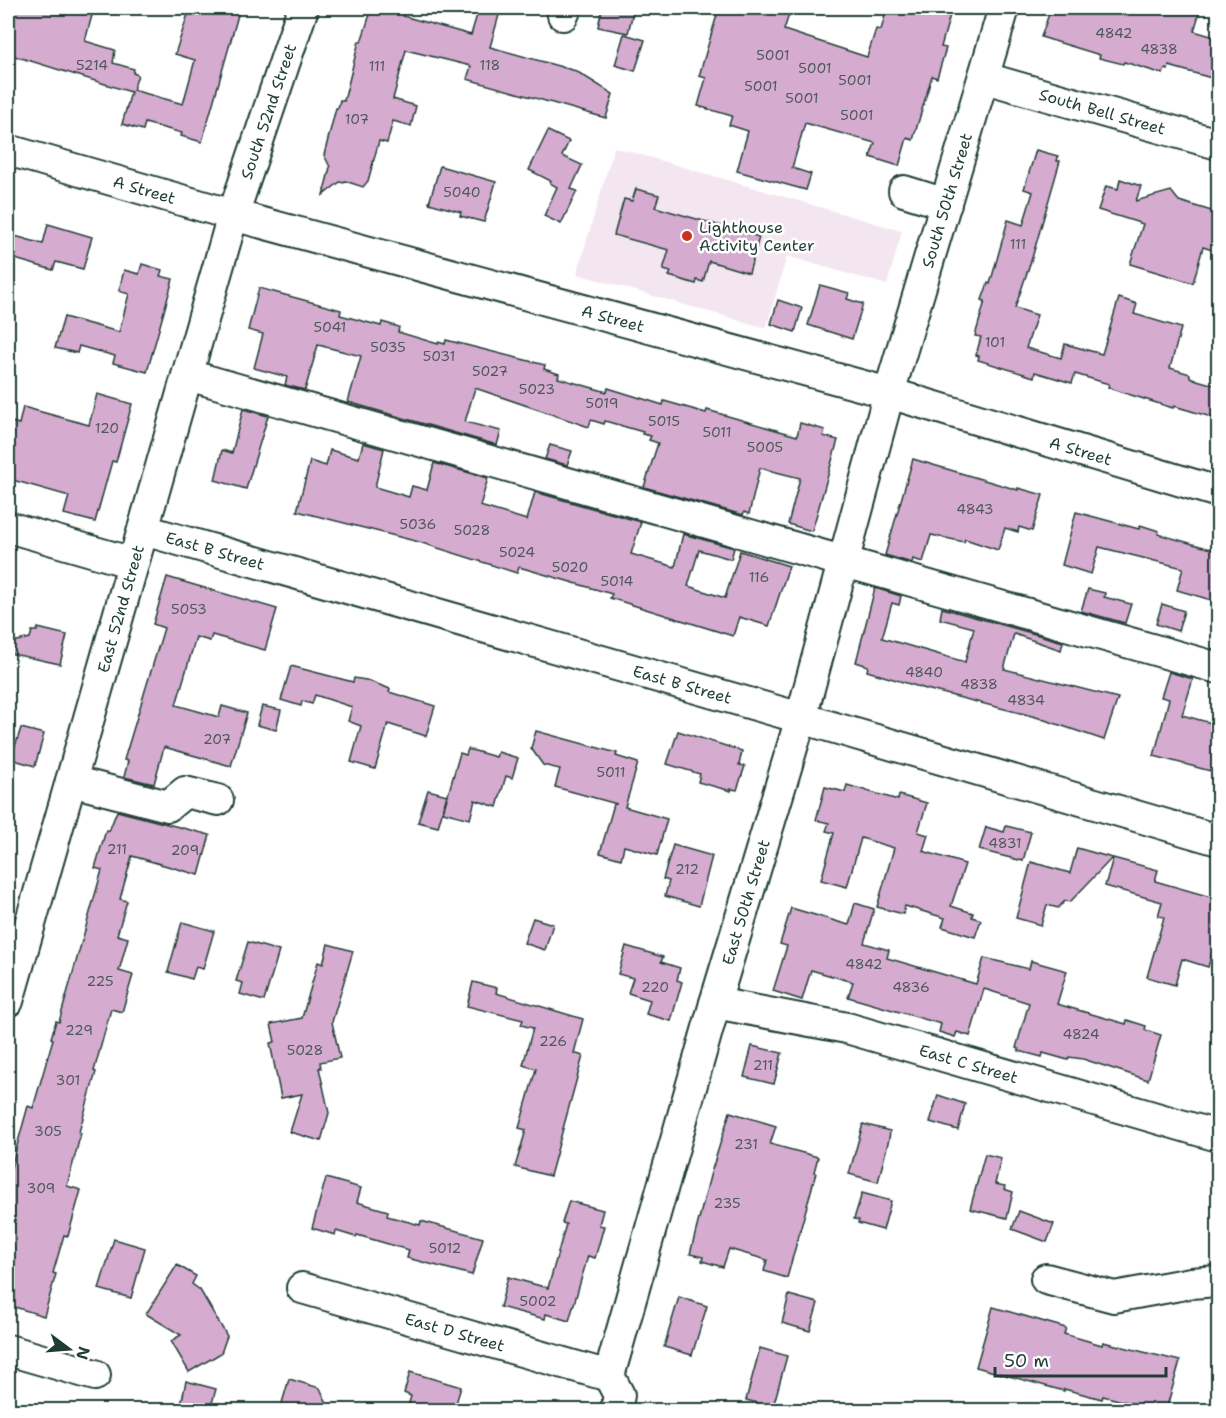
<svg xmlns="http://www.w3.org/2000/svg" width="1226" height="1418" viewBox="0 0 1226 1418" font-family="'Shantell Sans',sans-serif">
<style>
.built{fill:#f3e6f1}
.building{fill:#d6abd0;stroke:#1f3d34;stroke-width:1.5}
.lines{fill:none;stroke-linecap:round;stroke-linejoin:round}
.minor-casing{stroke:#1f3d34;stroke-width:34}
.minor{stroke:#fff;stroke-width:30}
.poi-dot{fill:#c8321e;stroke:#fff;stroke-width:2}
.labels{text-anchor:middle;stroke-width:5;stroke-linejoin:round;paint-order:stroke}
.number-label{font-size:14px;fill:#4d585b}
.street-label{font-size:16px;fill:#1f3d34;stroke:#fff}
.poi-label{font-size:16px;fill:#1f3d34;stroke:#fff;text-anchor:start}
</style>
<rect width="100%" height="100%" fill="#fff"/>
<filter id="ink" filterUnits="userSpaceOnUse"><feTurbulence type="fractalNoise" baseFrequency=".0167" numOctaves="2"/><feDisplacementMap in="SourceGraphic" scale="12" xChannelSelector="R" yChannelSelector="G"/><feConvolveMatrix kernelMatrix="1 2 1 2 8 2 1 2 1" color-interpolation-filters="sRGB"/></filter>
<g filter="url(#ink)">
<polygon class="built" points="614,147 902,231 887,285 787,256 766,328 577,274"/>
<g class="building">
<polygon points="8,8 94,8 85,41 115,50 113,63 134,69 133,73 138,75 133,90 183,104 195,60 175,54 190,8 240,8 202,142 181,136 182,133 145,123 143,130 122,124 131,92 8,54"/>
<polygon points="372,8 405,8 403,16 471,35 479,8 501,8 490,47 576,71 613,94 606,118 467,79 471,66 406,50 393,99 416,106 411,126 393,121 387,143 379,141 368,181 363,187 345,181 344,183 340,182 323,195 330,167 324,155 336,108 338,108 340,100 344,101 359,41 361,42"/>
<polygon points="602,8 634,8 628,33 598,27"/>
<polygon points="719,8 791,8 784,30 867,57 876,29 881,30 887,8 952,8 941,47 946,48 937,78 932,76 913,140 907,138 899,166 870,157 875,143 805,123 792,168 811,174 806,190 737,171 748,131 729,125 732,116 698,106 706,78 699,76"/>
<polygon points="1051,8 1201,8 1194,31 1218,38 1218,67 1215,79 1169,66 1168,70 1165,69 1163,74 1124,62 1123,64 1099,58 1100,55 1041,37"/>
<polygon points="624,34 645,40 635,71 615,65"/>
<polygon points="548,131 569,141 562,156 582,165 571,189 577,191 561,224 544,216 557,187 550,183 551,181 529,170"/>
<polygon points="1036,150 1058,156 1057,161 1060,161 1032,258 1015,308 1037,315 1026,348 1061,358 1065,344 1102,354 1119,298 1137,304 1134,314 1181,328 1170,368 1190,374 1190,377 1197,380 1218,386 1218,419 1174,406 1173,408 1115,390 1108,387 1109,384 1075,374 1072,383 1035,372 1034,377 978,360 979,356 976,355 981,337 975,336 985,301 982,300 988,283 990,284 1008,220 1023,225 1033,192 1024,189"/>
<polygon points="440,166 496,182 484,222 460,216 461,212 429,203"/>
<polygon points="1120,179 1141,186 1136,201 1171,191 1179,201 1218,213 1218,252 1203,247 1193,283 1130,264 1143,224 1098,210 1106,186 1118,189"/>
<polygon points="636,189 659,195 655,207 759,237 749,273 709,261 703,282 697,280 696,284 669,276 671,272 663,270 669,250 614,235 624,199 632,201"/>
<polygon points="48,224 92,237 83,269 56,262 53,270 8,257 8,234 43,244"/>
<polygon points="142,264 162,270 160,276 173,279 147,372 113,363 115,356 79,346 77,353 55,348 64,317 119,332 129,294 119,291 124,270 139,274"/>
<polygon points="820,285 849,293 847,299 863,304 852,339 808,325"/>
<polygon points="259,288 341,310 340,315 381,326 382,322 399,327 398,332 438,344 438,342 445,344 446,340 545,365 544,369 559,374 558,378 607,392 608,388 663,405 664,401 706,413 707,410 797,436 800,423 825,430 823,436 838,440 812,531 788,524 800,478 760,468 749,514 744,512 743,515 644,487 658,443 649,440 651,436 642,434 643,432 605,421 604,424 591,420 589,427 475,388 465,422 501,431 497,445 348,402 361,356 318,345 305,390 285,385 287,377 254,368 263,334 248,330"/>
<polygon points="778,300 802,308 795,332 771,324"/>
<polygon points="97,394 132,404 116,462 112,461 95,522 64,514 69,496 9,479 14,462 8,461 8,421 19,424 23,407 89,425"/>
<polygon points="243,409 268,416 246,489 215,480 222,450 232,453"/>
<polygon points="363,443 384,449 375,487 409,497 412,486 427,490 434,463 488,478 480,506 527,520 535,492 641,522 631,554 675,567 683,534 734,548 731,559 699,550 688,586 725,598 740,551 789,566 769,626 739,617 733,636 610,598 612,594 519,567 517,573 419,542 297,511 310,461 326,466 330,450 359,458"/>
<polygon points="550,445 572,451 567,465 545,459"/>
<polygon points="913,459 1018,490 1018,488 1043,495 1032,531 1019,527 1018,532 1005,528 998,550 965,539 964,542 931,535 923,562 913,559 912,563 885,555"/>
<polygon points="1076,512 1139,529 1140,525 1159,531 1158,534 1218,551 1218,602 1177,590 1183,568 1099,547 1091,574 1062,565"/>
<polygon points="167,577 277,609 265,650 212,635 210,641 196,637 176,705 219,717 222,706 247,713 231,766 164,747 154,784 124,777 128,761 124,760 164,628 153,624"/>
<polygon points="875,588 901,596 899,605 892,603 882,638 965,662 974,628 940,619 942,608 1063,642 1061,650 1014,634 1004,669 1118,698 1104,740 1036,717 926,689 867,671 868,666 856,662"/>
<polygon points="1088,589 1105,593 1104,597 1131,604 1125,623 1081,611"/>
<polygon points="1162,604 1184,611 1178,631 1156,624"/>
<polygon points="38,628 67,635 60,664 8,653 8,643 30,638 32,631 37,631"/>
<polygon points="291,666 353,682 354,678 366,680 385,687 390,689 389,692 435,706 426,736 388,724 375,769 351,762 361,726 348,721 352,707 315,695 312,704 302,701 301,706 281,700"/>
<polygon points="1169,672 1193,679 1182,715 1218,725 1218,773 1154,756 1169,699 1161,697"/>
<polygon points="262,706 281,710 276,730 257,725"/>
<polygon points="21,728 44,734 35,766 11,759"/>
<polygon points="536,731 617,753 616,756 638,763 625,807 667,819 657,855 624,846 621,859 600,853 614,804 617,804 555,787 560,769 543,765 531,748"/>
<polygon points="678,731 742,751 739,765 745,766 737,790 731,789 731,791 698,782 700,774 667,764"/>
<polygon points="468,749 496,757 498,752 518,758 512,778 506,776 497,807 475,800 470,819 443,812 460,753 466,755"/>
<polygon points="847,785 898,800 899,795 927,803 918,832 928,835 923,851 965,864 951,906 973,913 972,917 981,920 975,937 942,927 945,918 905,906 903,914 877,907 894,848 861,838 847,887 821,880 834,833 826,831 829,823 816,820 825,787 845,792"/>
<polygon points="428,790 447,795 438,827 418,822"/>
<polygon points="117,811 210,835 199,875 132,856 120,899 127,901 117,935 128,938 119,971 133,975 122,1012 111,1009 94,1071 96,1072 79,1132 81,1133 67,1186 81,1190 68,1236 64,1235 53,1273 56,1274 44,1316 8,1305 8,1178 28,1106 33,1108 53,1039 51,1038 56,1021 59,1022 102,870 95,868 106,830 109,831"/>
<polygon points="1006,826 1031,832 1023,861 979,850 986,827 1004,832"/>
<polygon points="673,845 712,856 699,906 665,896 669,881 663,879"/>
<polygon points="1077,848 1112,858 1070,902 1065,901 1058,908 1047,905 1041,925 1016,918 1031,862 1070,873"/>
<polygon points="1113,858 1158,870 1155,881 1218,899 1218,950 1213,949 1208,967 1182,959 1175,985 1147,977 1164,917 1158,916 1162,902 1105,886"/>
<polygon points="855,903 874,909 864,943 889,950 887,958 976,984 984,958 1029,969 1031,961 1067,971 1057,1004 1126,1024 1127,1020 1146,1026 1145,1030 1161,1035 1148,1080 1083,1059 1069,1057 1068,1060 1043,1053 1042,1057 1019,1051 1019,1049 1016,1048 1029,1003 984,989 970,1036 957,1032 955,1037 939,1032 941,1024 848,997 853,982 811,970 802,1000 773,991 787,946 780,944 791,908 849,925"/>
<polygon points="533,918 553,924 545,950 524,943"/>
<polygon points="182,922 214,931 203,969 196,967 192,979 168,972"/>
<polygon points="248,942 279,951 264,1001 240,994 243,983 236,981"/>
<polygon points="328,944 353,951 332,1022 340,1058 320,1062 321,1068 319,1068 329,1113 321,1141 290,1132 302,1094 281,1098 270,1043 275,1042 271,1024 302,1018 318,962 323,964"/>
<polygon points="626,946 663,957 661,962 680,968 677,980 682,982 671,1021 646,1014 650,1000 628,993 633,978 618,974"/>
<polygon points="473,982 497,988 496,993 583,1019 574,1053 583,1056 550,1176 515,1167 526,1130 519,1128 536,1069 523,1065 533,1028 521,1025 523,1020 467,1006"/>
<polygon points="752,1046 782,1053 774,1084 744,1077"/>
<polygon points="938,1095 965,1104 958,1130 930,1122"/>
<polygon points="730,1112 776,1126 770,1144 818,1157 814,1172 816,1173 787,1278 764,1271 767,1260 729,1249 723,1267 702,1261 703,1257 690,1254 710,1176"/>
<polygon points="863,1124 890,1131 889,1139 878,1182 849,1174"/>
<polygon points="985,1154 1001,1158 995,1184 1005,1186 1004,1189 1013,1192 1007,1218 970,1209"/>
<polygon points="326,1178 361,1188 357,1202 388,1211 387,1216 420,1225 421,1221 483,1238 472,1275 407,1258 409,1250 357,1235 356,1237 336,1231 335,1235 312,1228"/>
<polygon points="862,1193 891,1201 883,1230 858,1223 859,1220 854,1219"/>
<polygon points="569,1201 603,1210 599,1225 604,1226 595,1258 588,1256 569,1321 546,1314 545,1319 500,1307 508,1277 548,1288 566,1224 562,1223"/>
<polygon points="1019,1211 1054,1224 1047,1242 1012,1229"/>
<polygon points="114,1239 145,1248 131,1298 99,1289"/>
<polygon points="177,1265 196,1276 192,1284 200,1290 227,1336 221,1353 189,1372 171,1341 181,1335 146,1314"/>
<polygon points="789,1295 818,1303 810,1331 782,1323"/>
<polygon points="679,1297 707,1306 692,1355 664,1347"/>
<polygon points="993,1307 1066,1328 1064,1334 1102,1345 1103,1342 1180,1361 1166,1410 1156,1410 1103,1396 1102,1399 1064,1389 1064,1391 976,1367"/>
<polygon points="760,1348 787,1356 773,1407 746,1400"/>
<polygon points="410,1372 461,1387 454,1410 407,1410 411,1396 404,1393"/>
<polygon points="289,1379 320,1388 330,1410 280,1410"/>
<polygon points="186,1381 216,1389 210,1410 180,1410"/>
</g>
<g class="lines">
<defs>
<g id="minor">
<polyline points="563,15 566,8"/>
<path id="s1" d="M985 78 1218 144"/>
<path id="s2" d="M8 150 233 215 889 393 1218 492"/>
<polyline points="904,191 946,204"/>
<polyline points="188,375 1218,668"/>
<polyline points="8,527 133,563"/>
<path id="s3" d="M144 530 801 718 1218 840"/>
<polyline points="71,781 168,806 185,792 218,800"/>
<path id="s4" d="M8 1001 233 215 303 8"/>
<path id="s5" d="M715 1003 847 1028 1218 1136"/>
<polyline points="1046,1279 1114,1297 1191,1283 1218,1281"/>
<path id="s6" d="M302 1288 609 1376"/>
<polyline points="8,1350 95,1375"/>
<path id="s7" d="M616 1410 619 1395 609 1376 715 1003 801 718 889 393 1004 8"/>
</g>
</defs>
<use href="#minor" class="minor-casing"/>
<use href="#minor" class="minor"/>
</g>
</g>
<circle class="poi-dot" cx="687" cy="236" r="6"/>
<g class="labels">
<g class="number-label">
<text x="1114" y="38">4842</text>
<text x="1159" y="54">4838</text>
<text x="773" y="60">5001</text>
<text x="92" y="70">5214</text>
<text x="490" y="70">118</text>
<text x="377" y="71">111</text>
<text x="815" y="73">5001</text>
<text x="855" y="85">5001</text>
<text x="761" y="91">5001</text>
<text x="802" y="103">5001</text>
<text x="857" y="120">5001</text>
<text x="357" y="124">107</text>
<text x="462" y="197">5040</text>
<text x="1018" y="249">111</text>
<text x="330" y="332">5041</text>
<text x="995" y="347">101</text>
<text x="388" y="352">5035</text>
<text x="439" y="361">5031</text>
<text x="490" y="376">5027</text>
<text x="537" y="394">5023</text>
<text x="602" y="408">5019</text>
<text x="664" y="426">5015</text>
<text x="107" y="433">120</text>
<text x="717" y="437">5011</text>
<text x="765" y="452">5005</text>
<text x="975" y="514">4843</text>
<text x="418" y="529">5036</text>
<text x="472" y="535">5028</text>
<text x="517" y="557">5024</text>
<text x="570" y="572">5020</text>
<text x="759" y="582">116</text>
<text x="617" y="586">5014</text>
<text x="189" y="614">5053</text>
<text x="924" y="677">4840</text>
<text x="979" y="689">4838</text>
<text x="1026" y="705">4834</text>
<text x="217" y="744">207</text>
<text x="611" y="777">5011</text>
<text x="1005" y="848">4831</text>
<text x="117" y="854">211</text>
<text x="185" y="855">209</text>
<text x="687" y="874">212</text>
<text x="864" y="969">4842</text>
<text x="100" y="986">225</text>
<text x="655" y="992">220</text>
<text x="911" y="992">4836</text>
<text x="79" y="1035">229</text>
<text x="1081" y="1039">4824</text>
<text x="553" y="1046">226</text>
<text x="305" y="1055">5028</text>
<text x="763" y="1070">211</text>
<text x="68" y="1085">301</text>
<text x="48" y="1136">305</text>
<text x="746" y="1149">231</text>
<text x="41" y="1193">309</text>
<text x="727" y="1208">235</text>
<text x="445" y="1253">5012</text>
<text x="538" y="1306">5002</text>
</g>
<g class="street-label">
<text dy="6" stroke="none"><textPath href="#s4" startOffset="927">South 52nd Street</textPath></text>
<text dy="6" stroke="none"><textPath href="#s1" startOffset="122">South Bell Street</textPath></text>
<text dy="6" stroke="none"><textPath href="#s2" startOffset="142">A Street</textPath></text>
<text dy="6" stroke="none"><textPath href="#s7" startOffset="1260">South 50th Street</textPath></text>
<text dy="6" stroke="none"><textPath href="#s2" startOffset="628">A Street</textPath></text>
<text dy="6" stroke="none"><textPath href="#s2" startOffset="1114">A Street</textPath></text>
<text dy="6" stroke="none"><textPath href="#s3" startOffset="74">East B Street</textPath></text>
<text dy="6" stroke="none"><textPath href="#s4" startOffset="408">East 52nd Street</textPath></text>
<text dy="6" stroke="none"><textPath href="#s3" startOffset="560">East B Street</textPath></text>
<text dy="6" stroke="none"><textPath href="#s7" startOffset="530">East 50th Street</textPath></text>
<text dy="6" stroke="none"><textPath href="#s5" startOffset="261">East C Street</textPath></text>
<text dy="6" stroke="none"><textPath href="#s6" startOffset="159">East D Street</textPath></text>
</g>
<g class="poi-label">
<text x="699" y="233">Lighthouse<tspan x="699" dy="18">Activity Center</tspan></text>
</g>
</g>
<rect width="1226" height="1418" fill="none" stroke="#fff" stroke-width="30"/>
<rect x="15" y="15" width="1196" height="1388" fill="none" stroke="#1f3d34" stroke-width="2" filter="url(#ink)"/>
<g transform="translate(69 1349) rotate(106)" stroke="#ffffff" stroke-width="4.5" paint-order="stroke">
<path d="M0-4.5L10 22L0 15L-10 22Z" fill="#1f3d34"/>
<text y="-9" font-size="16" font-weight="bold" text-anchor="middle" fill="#1f3d34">N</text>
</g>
<path d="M995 1367v9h171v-9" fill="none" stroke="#1f3d34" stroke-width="3"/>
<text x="1004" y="1367" font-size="18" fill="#1f3d34" stroke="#ffffff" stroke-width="4.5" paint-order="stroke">50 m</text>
</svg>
